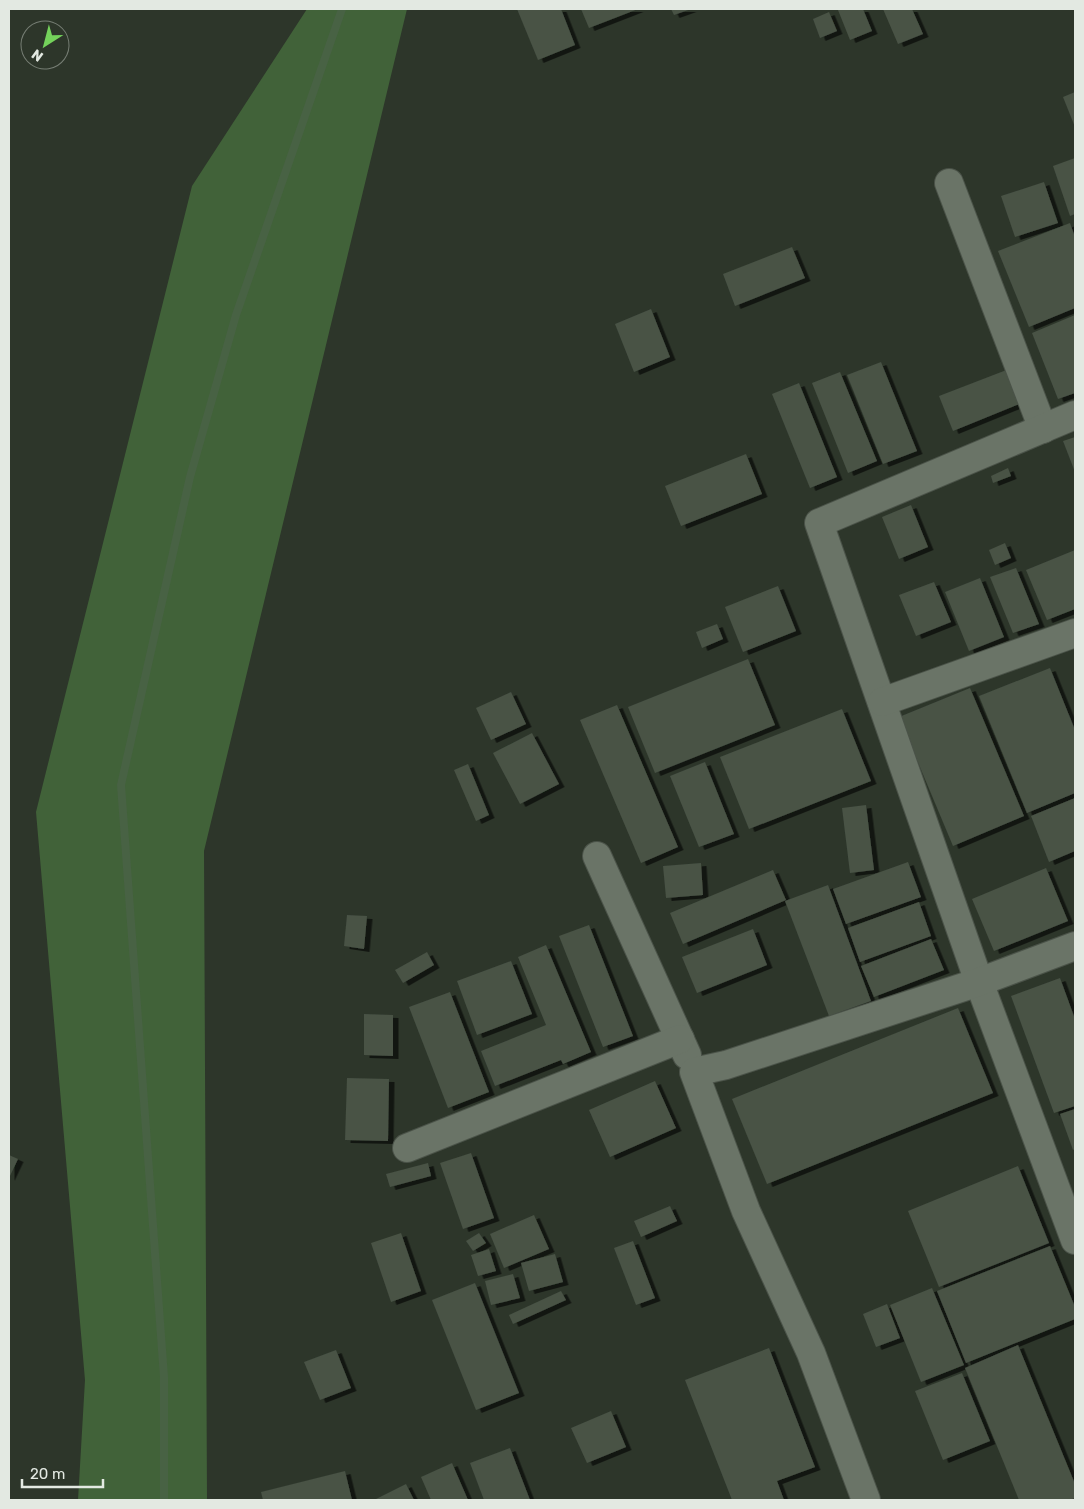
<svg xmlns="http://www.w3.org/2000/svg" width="1084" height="1509" viewBox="0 0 1084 1509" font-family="Rubik,sans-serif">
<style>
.green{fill:#416239}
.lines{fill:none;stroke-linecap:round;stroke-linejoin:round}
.stream{stroke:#486244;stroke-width:8}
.building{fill:#485245;filter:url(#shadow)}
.minor-casing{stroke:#4b5349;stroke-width:30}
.minor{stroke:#6a7467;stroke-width:28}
</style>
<defs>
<filter id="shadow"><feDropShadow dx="5.5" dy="3" stdDeviation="0" flood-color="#0009"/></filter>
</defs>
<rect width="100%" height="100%" fill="#2d362a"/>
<polygon class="green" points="307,9 407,9 204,851 207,1500 78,1500 85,1380 36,812 192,186"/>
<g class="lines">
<polyline class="stream" points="164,1500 164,1377 121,785 190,477 236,315 342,9"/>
</g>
<g class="building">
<polygon points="517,9 561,9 575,45 538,60"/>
<polygon points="581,9 638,9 589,28"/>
<polygon points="671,9 691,9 674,15"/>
<polygon points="841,9 863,9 872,31 850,40 838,10"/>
<polygon points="883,9 912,9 923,34 898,44"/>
<polygon points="829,12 837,31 820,38 813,19"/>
<polygon points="1075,92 1075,127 1063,97"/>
<polygon points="1075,158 1075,214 1070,216 1053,166"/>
<polygon points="1044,182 1058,223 1015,237 1001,196"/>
<polygon points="1070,223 1075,237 1075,308 1029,327 998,251"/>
<polygon points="792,247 805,278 735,306 723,274"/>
<polygon points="651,309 670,357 634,372 615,324"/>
<polygon points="1075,315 1075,393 1058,399 1032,333"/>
<polygon points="881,362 917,451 883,464 847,375"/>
<polygon points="1009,369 1022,403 953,431 939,396"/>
<polygon points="840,372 877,461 848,473 812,383"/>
<polygon points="799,383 837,477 810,488 772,394"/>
<polygon points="1075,437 1075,472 1063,441"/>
<polygon points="746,454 762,494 681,526 665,486"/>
<polygon points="1008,468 1011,476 993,483 991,476"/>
<polygon points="911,505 928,547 899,559 882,517"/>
<polygon points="1005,543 1011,558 995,565 989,550"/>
<polygon points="1075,550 1075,609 1047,620 1026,570"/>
<polygon points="1016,568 1039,624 1013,633 990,577"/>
<polygon points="980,578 1004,637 969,651 945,592"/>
<polygon points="934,582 951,622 916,636 899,595"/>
<polygon points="778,586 796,631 743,652 725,607"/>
<polygon points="717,624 723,639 702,648 696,632"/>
<polygon points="748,659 775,725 655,773 628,707"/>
<polygon points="1050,668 1075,730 1075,793 1027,813 979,696"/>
<polygon points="970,688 1024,816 953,846 899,717"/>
<polygon points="511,692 526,724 491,740 476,708"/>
<polygon points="617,705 678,847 641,863 580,720"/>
<polygon points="842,709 871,781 749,829 720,757"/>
<polygon points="532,733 559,784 520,804 493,753"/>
<polygon points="705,762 734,834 699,847 670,776"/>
<polygon points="468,764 489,815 476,821 454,770"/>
<polygon points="1075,798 1075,851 1049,862 1031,816"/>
<polygon points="866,805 874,870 850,873 842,808"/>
<polygon points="908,862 921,897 846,924 833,889"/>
<polygon points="701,863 703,895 666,898 663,866"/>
<polygon points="1046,868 1068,921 994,951 972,899"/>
<polygon points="773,870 786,900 683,944 670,913"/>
<polygon points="828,885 871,1001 829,1016 785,901"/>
<polygon points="919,902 931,936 860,962 848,928"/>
<polygon points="347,915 367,916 364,949 344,946"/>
<polygon points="589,925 633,1036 603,1047 559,936"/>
<polygon points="753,929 767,965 697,993 682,957"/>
<polygon points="931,939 944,970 874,997 861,966"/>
<polygon points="546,945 591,1052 563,1064 561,1060 495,1086 481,1051 546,1025 518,957"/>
<polygon points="427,952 434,965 403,983 395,970"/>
<polygon points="511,961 532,1014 477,1035 457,981"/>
<polygon points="1060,978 1075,1019 1075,1106 1054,1113 1011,996"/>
<polygon points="450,992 489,1092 448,1108 409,1007"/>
<polygon points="958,1008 993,1093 767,1184 732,1099"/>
<polygon points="364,1014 393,1015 393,1056 364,1055"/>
<polygon points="347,1078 389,1079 388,1141 345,1140"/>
<polygon points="655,1081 676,1128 610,1157 589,1110"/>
<polygon points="1075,1109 1075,1149 1073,1150 1060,1114"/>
<polygon points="471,1153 494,1218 463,1229 440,1163"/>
<polygon points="9,1155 18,1159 9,1178"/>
<polygon points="428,1163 431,1176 390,1187 386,1174"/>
<polygon points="1018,1166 1049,1243 939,1287 908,1211"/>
<polygon points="670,1206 677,1221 641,1237 634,1221"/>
<polygon points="534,1215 549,1249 504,1268 490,1234"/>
<polygon points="401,1233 421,1291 391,1302 371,1243"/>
<polygon points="479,1233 486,1243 473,1251 466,1241"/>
<polygon points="633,1241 655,1298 636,1305 614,1248"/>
<polygon points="1050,1246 1075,1307 1075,1319 966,1363 937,1291"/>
<polygon points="489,1249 496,1271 478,1276 471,1255"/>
<polygon points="555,1254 563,1282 529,1291 521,1263"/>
<polygon points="513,1274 520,1298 491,1305 485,1281"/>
<polygon points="475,1283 519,1393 476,1410 432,1300"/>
<polygon points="932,1288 964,1365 921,1382 890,1305"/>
<polygon points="561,1291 566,1300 513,1324 509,1315"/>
<polygon points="887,1304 900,1338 876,1347 863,1314"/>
<polygon points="1018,1345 1075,1484 1075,1498 1070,1500 1019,1500 965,1368"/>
<polygon points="769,1348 815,1467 777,1481 784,1500 732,1500 685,1380"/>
<polygon points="336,1350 351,1388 320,1400 304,1362"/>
<polygon points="962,1373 990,1441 943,1460 915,1391"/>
<polygon points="611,1411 626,1447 587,1463 571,1428"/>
<polygon points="510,1448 530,1500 484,1500 470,1463"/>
<polygon points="452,1463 468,1500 431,1500 421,1477"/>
<polygon points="345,1471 352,1500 263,1500 261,1492"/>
<polygon points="406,1484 414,1500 374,1500"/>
</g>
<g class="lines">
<defs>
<g id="minor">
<polyline points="949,183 1043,429"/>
<polyline points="1075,415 819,523 979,982 1075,1240"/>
<polyline points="882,702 1075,633"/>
<polyline points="597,856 687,1055"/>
<polyline points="407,1148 680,1039"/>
<polyline points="866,1500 811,1353 746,1211 694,1072 726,1065 979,982 1075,946"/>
</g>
</defs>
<use href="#minor" class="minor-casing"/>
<use href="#minor" class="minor"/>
</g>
<rect width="1084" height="1509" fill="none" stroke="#e3e9e2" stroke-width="20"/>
<g transform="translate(45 45) rotate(216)"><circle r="24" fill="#2d362a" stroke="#767e74"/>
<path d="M0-4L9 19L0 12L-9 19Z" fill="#74d25b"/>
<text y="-8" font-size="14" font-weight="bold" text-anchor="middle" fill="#e3e9e2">N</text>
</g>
<path d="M22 1479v8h81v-8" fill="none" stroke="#e3e9e2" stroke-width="2.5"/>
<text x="30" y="1479" font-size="15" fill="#e3e9e2" stroke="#2d362a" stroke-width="4" paint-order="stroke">20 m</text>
</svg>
